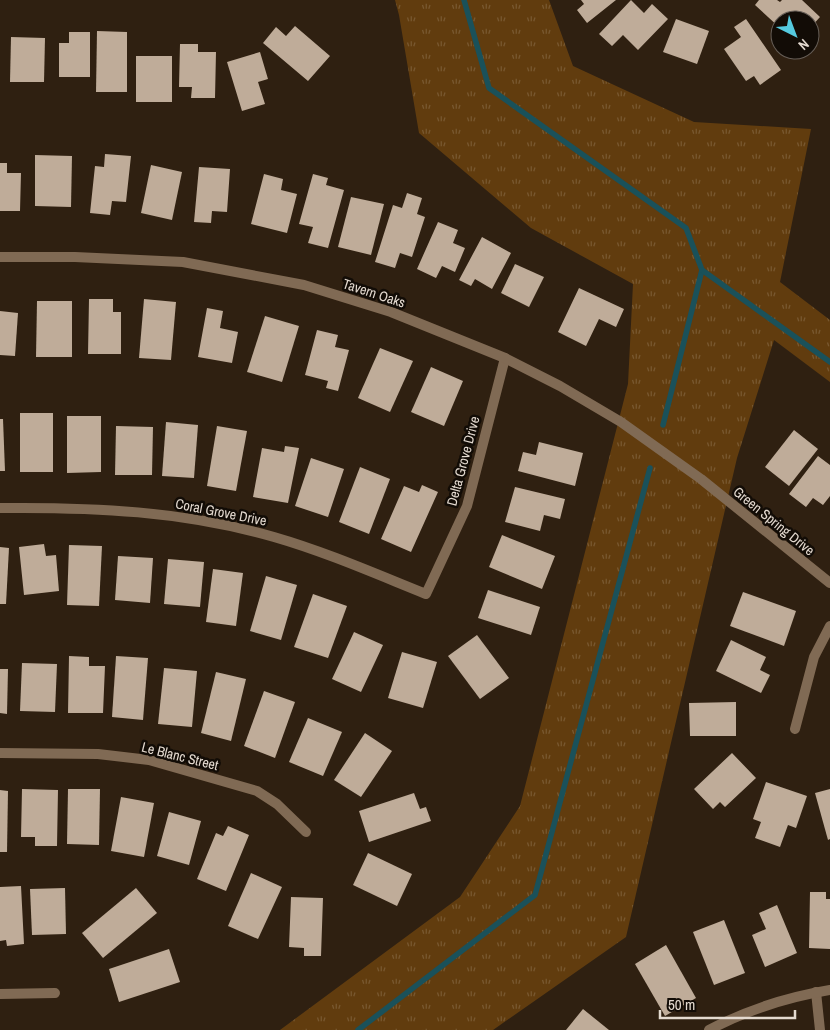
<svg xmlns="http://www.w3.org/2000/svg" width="830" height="1030" viewBox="0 0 830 1030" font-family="'Archivo Narrow',sans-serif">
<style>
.grass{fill:url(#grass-tufts)}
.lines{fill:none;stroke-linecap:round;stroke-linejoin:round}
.stream{stroke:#1a515a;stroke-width:5.5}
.building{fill:#bfac99}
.minor{stroke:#806a54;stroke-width:10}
.tertiary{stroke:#806a54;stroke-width:10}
.labels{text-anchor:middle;stroke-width:5;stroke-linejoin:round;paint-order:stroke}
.street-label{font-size:14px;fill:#e4dad0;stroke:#120c06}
</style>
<defs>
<pattern id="grass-tufts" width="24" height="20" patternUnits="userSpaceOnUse" patternTransform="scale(1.25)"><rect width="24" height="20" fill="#613c0e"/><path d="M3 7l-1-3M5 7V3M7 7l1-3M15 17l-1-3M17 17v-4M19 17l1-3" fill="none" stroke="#785830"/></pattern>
</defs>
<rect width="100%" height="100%" fill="#2f2011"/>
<polygon class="grass" points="395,0 549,0 573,66 694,122 811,129 780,282 830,320 830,382 774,340 737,458 626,937 493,1030 280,1030 460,897 520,806 628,384 633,284 531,228 419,133 399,15"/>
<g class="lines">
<g class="stream">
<polyline points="464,0 489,88 686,228 702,270 663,425"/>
<polyline points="702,270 830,362"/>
<polyline points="358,1030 535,895 650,468"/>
</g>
</g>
<g class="building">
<polygon points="581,0 616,0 587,23 577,10 584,4"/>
<polygon points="631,0 644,13 652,4 668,19 638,50 623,35 612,46 599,34"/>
<polygon points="759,0 777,0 780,2 782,0 802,0 820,17 811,27 817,32 810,40 810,20 780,20 780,28 755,5"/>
<polygon points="676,19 709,31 697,64 663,52"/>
<polygon points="746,19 781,70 760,85 754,76 746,81 724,49 741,37 734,27"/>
<polygon points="295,26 330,56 308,81 263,43 276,27 286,36"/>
<polygon points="97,31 127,32 127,92 96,92"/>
<polygon points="69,32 90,32 90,77 59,77 59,43 69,43"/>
<polygon points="11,37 45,38 44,82 10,82"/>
<polygon points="180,44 198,44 198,52 216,52 215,98 191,98 192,87 179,87"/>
<polygon points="260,52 268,79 258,82 265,104 242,111 227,62"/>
<rect x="136" y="56" width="36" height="46"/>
<polygon points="105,154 131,156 126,202 112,201 110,215 90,213 95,166 104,167"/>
<polygon points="35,155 72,156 71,207 35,206"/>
<polygon points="0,163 7,163 7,173 21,173 20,211 0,211"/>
<polygon points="151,165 182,172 172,220 141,213"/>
<polygon points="199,167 230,169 227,212 212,211 211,223 194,222"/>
<polygon points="264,174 283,179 281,190 297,194 287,233 251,224"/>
<polygon points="313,174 328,178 326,185 344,190 328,248 308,243 313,227 299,224"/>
<polygon points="407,193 422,198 417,214 425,217 412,257 400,253 395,268 375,262 393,205 402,208"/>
<polygon points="351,197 384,204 371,255 338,247"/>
<polygon points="438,222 458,230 453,243 465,248 455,272 442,266 436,278 417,269"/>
<polygon points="482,237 511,253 492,289 475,279 471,286 459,280"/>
<polygon points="515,264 544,277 529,307 501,293"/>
<polygon points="579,288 624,309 616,327 599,319 586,346 558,332"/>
<polygon points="89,299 113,299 113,312 121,312 121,354 88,354"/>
<polygon points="144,299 176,302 171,360 139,358"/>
<polygon points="37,301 72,301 72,357 36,357"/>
<polygon points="207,308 223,311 220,328 238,332 232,363 198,357"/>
<polygon points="0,311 18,313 15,356 0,355"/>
<polygon points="265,316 299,326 282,382 247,372"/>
<polygon points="317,330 338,335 335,347 349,350 338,391 326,388 328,381 305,375"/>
<polygon points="380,348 413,361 390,412 358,398"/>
<polygon points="431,367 463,381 444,426 411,412"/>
<rect x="20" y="413" width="33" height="59"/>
<polygon points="67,416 101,416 101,472 67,473"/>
<polygon points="0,419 3,419 5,471 0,471"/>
<polygon points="166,422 198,425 194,478 162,476"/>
<polygon points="116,426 153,427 152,475 115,475"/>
<polygon points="217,426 247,431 236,491 207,486"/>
<polygon points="794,430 818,449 789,486 765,467"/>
<polygon points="539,442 583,453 575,486 518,471 523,452 536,455"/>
<polygon points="285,446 299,448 288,503 253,497 262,448 284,452"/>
<polygon points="818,456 830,465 830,496 823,505 813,498 806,507 789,494"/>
<polygon points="311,458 344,469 328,517 295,506"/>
<polygon points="360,467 390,479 369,534 339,522"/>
<polygon points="422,485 438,492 411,552 381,539 404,486 419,492"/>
<polygon points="515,487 565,499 560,519 544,515 540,531 505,522"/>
<polygon points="502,535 555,556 542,589 489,567"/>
<polygon points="44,544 46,556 56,555 59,591 24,595 19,547"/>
<polygon points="69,545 102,546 99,606 67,605"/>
<polygon points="0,547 9,548 6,604 0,604"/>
<polygon points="118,556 153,558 150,603 115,600"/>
<polygon points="168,559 204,562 200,607 164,604"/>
<polygon points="213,569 243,573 236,626 206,622"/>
<polygon points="266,576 297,585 281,640 250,631"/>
<polygon points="488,590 540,607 531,635 478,618"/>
<polygon points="743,592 796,611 784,646 730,626"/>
<polygon points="313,594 347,606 328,658 294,647"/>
<polygon points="354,632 383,645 361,692 332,679"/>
<polygon points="477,635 509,678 480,699 448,656"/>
<polygon points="731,640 766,657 760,670 770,675 761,693 716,671"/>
<polygon points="402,652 437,662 423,708 388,698"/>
<polygon points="69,656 89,657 89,666 105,666 103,713 68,713"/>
<polygon points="116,656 148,658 143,720 112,717"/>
<polygon points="22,663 57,664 55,712 20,711"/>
<polygon points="164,668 197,671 192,727 158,724"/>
<polygon points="0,669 8,669 7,714 0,713"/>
<polygon points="216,672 246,679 231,741 201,733"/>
<polygon points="264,691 295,702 275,758 244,746"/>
<polygon points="736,702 736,736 690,736 689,703"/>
<polygon points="308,718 342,732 323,776 289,762"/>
<polygon points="365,733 392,751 361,797 334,780"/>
<polygon points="732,753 756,778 725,807 720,802 713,809 694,789"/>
<polygon points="766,782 807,796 796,828 788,825 780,847 755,838 761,822 753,819"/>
<polygon points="22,789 58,790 57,846 35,846 35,837 21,837"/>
<polygon points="68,789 100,789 99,845 67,844"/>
<polygon points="830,789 830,839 828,840 815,793"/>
<polygon points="0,790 8,791 7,852 0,852"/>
<polygon points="414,793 420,809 426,807 431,821 369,842 359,811"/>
<polygon points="121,797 154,803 144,857 111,851"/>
<polygon points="169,812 201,821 189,865 157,856"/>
<polygon points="228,826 249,835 226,891 197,879 216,833 223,836"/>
<polygon points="368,853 412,874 397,906 353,885"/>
<polygon points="251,873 282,887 258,939 228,926"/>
<polygon points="21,886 24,944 7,946 6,940 0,941 0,887"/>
<polygon points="65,888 66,934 32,935 30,889"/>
<polygon points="136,888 157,913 103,958 82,933"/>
<polygon points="810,892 826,892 826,899 830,899 830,949 809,948"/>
<polygon points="291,897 323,898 321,956 304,956 304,948 289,947"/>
<polygon points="777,905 797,953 765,967 752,935 766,929 759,913"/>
<polygon points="724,920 745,973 714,985 693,932"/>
<polygon points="666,945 696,998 665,1016 635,964"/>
<polygon points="169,949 180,982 119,1002 109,969"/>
<polygon points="583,1009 609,1030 566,1030"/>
</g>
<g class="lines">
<g class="minor">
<path d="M0 508C94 507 183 511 274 537 326 552 376 574 426 594L467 506 505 358"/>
<polyline points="795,729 814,657 830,626"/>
<polyline points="0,753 98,754 149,760 257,791 277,804 306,832"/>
<polyline points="816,992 820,1030"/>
<polyline points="0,994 55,993"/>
<path d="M709 1030C747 1010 788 997 830 990"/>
</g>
<polyline class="tertiary" points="0,257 75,257 183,262 304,285 391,312 505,358 560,386 621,422 701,479 830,583"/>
</g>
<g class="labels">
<g class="street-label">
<text transform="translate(374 293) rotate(18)" y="5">Tavern Oaks</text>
<text transform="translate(463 461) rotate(-75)" y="5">Delta Grove Drive</text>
<text transform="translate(221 512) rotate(11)" y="5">Coral Grove Drive</text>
<text transform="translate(774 521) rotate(39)" y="5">Green Spring Drive</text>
<text transform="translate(180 756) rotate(14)" y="5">Le Blanc Street</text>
</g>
</g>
<g transform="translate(795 35) rotate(138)"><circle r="24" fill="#120c06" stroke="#665e57"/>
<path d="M0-4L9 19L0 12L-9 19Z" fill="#55cadf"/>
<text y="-8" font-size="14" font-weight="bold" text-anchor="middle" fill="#e4dad0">N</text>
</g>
<path d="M660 1010v8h135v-8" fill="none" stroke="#e4dad0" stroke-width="2.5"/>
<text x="668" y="1010" font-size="15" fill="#e4dad0" stroke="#120c06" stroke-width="4" paint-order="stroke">50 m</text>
</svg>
